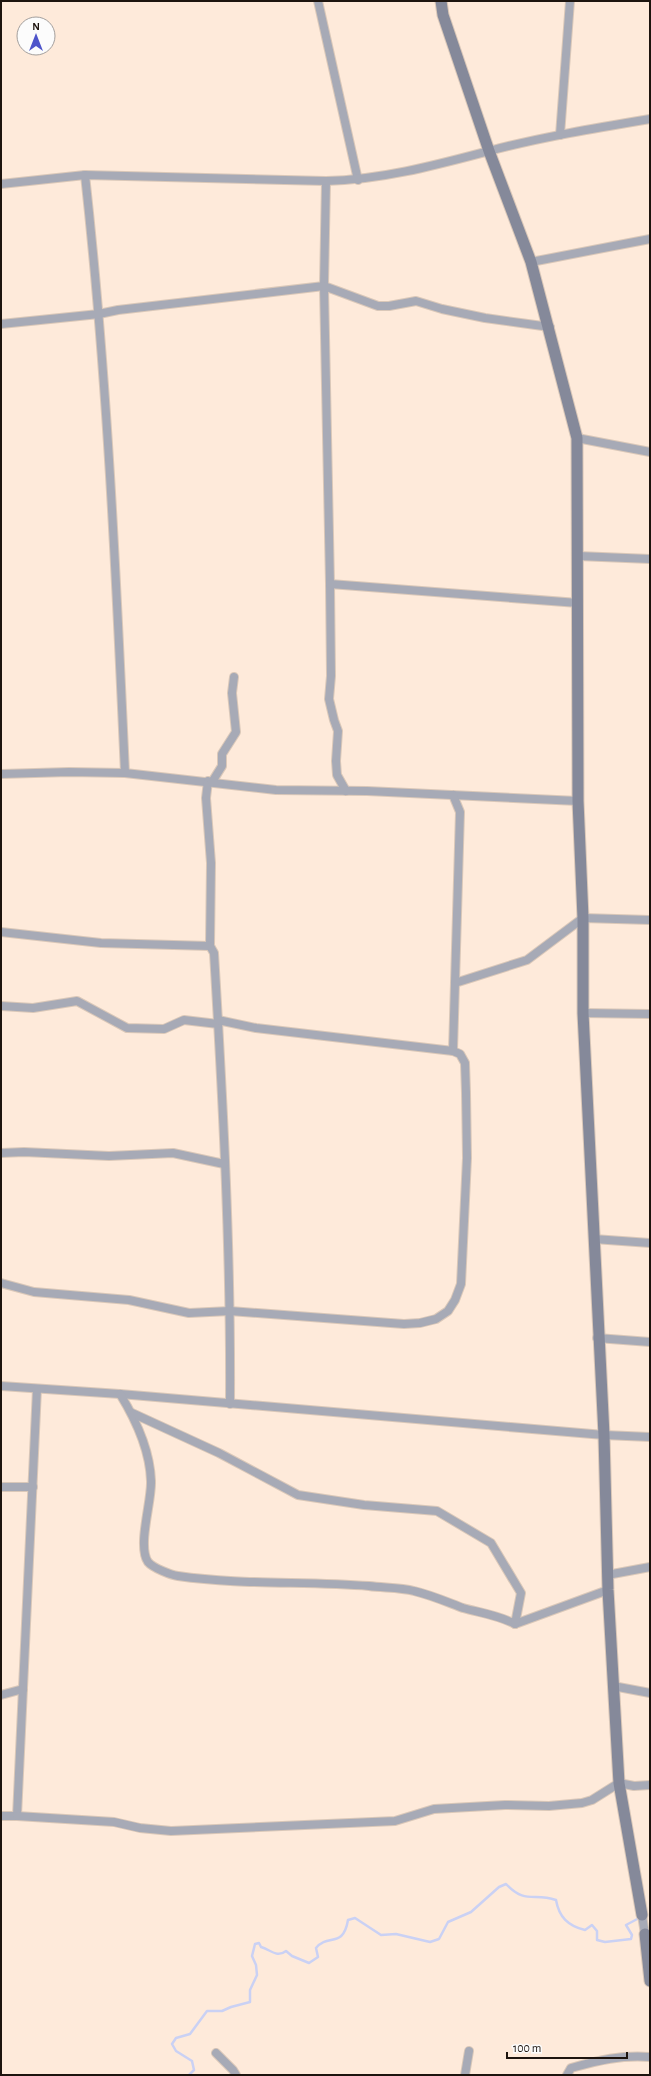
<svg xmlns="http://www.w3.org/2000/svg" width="651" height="2076" viewBox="0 0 651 2076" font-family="'Alegreya Sans',sans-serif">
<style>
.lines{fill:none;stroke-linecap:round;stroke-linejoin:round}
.stream{stroke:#cad1f4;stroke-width:2.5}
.street-casing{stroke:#dac8b9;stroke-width:10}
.secondary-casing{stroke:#dac8b9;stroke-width:13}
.street{stroke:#a7aab6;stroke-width:8}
.secondary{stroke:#85899a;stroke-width:11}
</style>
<rect width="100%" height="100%" fill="#feeada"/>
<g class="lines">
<path class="stream" d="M189 2075 194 2070 192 2061 176 2051 172 2044 176 2038 190 2034 207 2011H222L231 2007 250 2002V1990L257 1975 256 1965 252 1956 255 1944 259 1943 261 1947C271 1950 277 1958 286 1951L292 1956 309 1963 318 1957 316 1948C328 1933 343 1949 348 1920L355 1918 381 1935 396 1934 430 1942 439 1939 448 1922 471 1912 499 1887 506 1884C526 1905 534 1892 556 1900 559 1917 568 1926 585 1930L592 1925 597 1931V1940L605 1942 631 1939 632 1935 626 1925 641 1917"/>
<defs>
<g id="street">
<polyline points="318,1 358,180"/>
<polyline points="560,135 570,1"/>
<path d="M85 175C107 374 116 573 125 773"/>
<polyline points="326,181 324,286 330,584 331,676 329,699 334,720 338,731 336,761 337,775 346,791"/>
<path d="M1 184 85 175 326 181C381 180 436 165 489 151 542 137 596 128 650 119"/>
<polyline points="531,262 650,239"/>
<polyline points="1,324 99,314 118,310 324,286 378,306 389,306 416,301 442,309 485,318 550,327"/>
<polyline points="577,438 650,452"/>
<polyline points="578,556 650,559"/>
<polyline points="330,584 578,603"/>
<polyline points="1,774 69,772 125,773 276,790 367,791 578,801"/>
<path d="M208 781 206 798 211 863 210 946 214 953C223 1103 231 1254 230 1404"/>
<polyline points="212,782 222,766 222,754 236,732 232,693 234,677"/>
<polyline points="1,932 101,943 210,946"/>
<polyline points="455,983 527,960 583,918 650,920"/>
<polyline points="1,1006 33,1008 77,1001 127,1028 164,1029 184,1020 218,1024"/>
<polyline points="583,1013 650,1014"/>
<polyline points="453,1051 460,812 453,795"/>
<polyline points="1,1153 24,1152 109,1156 173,1153 224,1164"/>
<polyline points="594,1239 650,1243"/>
<polyline points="1,1283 34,1292 129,1300 189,1313 230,1311 404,1324 420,1323 436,1319 448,1311 455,1300 461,1284 467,1158 466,1093 465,1063 460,1054 453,1051 256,1028 218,1020"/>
<polyline points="597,1338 650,1342"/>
<polyline points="1,1386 120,1394 604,1435 650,1437"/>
<path d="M120 1394C136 1420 150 1450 151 1481 152 1501 137 1546 148 1562 153 1568 171 1575 178 1576 241 1585 306 1581 369 1586 384 1588 400 1587 414 1591 431 1595 447 1602 463 1608 481 1613 498 1615 515 1624L608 1590"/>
<polyline points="132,1413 219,1453 298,1495 364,1505 437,1511 491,1543 521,1593 515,1624"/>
<polyline points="1,1487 33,1487"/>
<polyline points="607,1575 650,1567"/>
<polyline points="613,1686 650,1693"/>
<polyline points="1,1695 23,1689"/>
<polyline points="1,1816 17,1816 37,1389"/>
<polyline points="17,1816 114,1822 140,1828 171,1831 395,1821 434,1809 505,1805 549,1806 582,1803 592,1800 619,1783 634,1786 650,1785"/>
<polyline points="642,1915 645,1934"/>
<polyline points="216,2053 233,2070 236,2075"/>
<polyline points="465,2075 469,2051"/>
<path d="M567 2075 571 2068C600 2060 620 2055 650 2057"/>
</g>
<g id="secondary">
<polyline points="441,1 443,15 489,151 531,262 577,438 578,801 583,918 583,1013 604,1435 608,1590 619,1783 642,1915"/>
<polyline points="645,1934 650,1981"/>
</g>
</defs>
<use href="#street" class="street-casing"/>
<use href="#secondary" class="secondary-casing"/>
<use href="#street" class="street"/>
<use href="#secondary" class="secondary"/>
</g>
<rect width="651" height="2076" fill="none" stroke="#1d140e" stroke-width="4"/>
<g transform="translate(36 36)"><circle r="19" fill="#fcfcfc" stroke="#a39f9d"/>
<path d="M0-3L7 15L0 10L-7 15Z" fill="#4e54ca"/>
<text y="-6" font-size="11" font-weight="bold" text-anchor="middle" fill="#1d140e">N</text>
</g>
<path d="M507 2052v6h120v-6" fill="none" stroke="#1d140e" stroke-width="2"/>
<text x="513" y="2052" font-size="12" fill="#1d140e" stroke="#fcfcfc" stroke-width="3" paint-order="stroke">100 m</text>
</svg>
